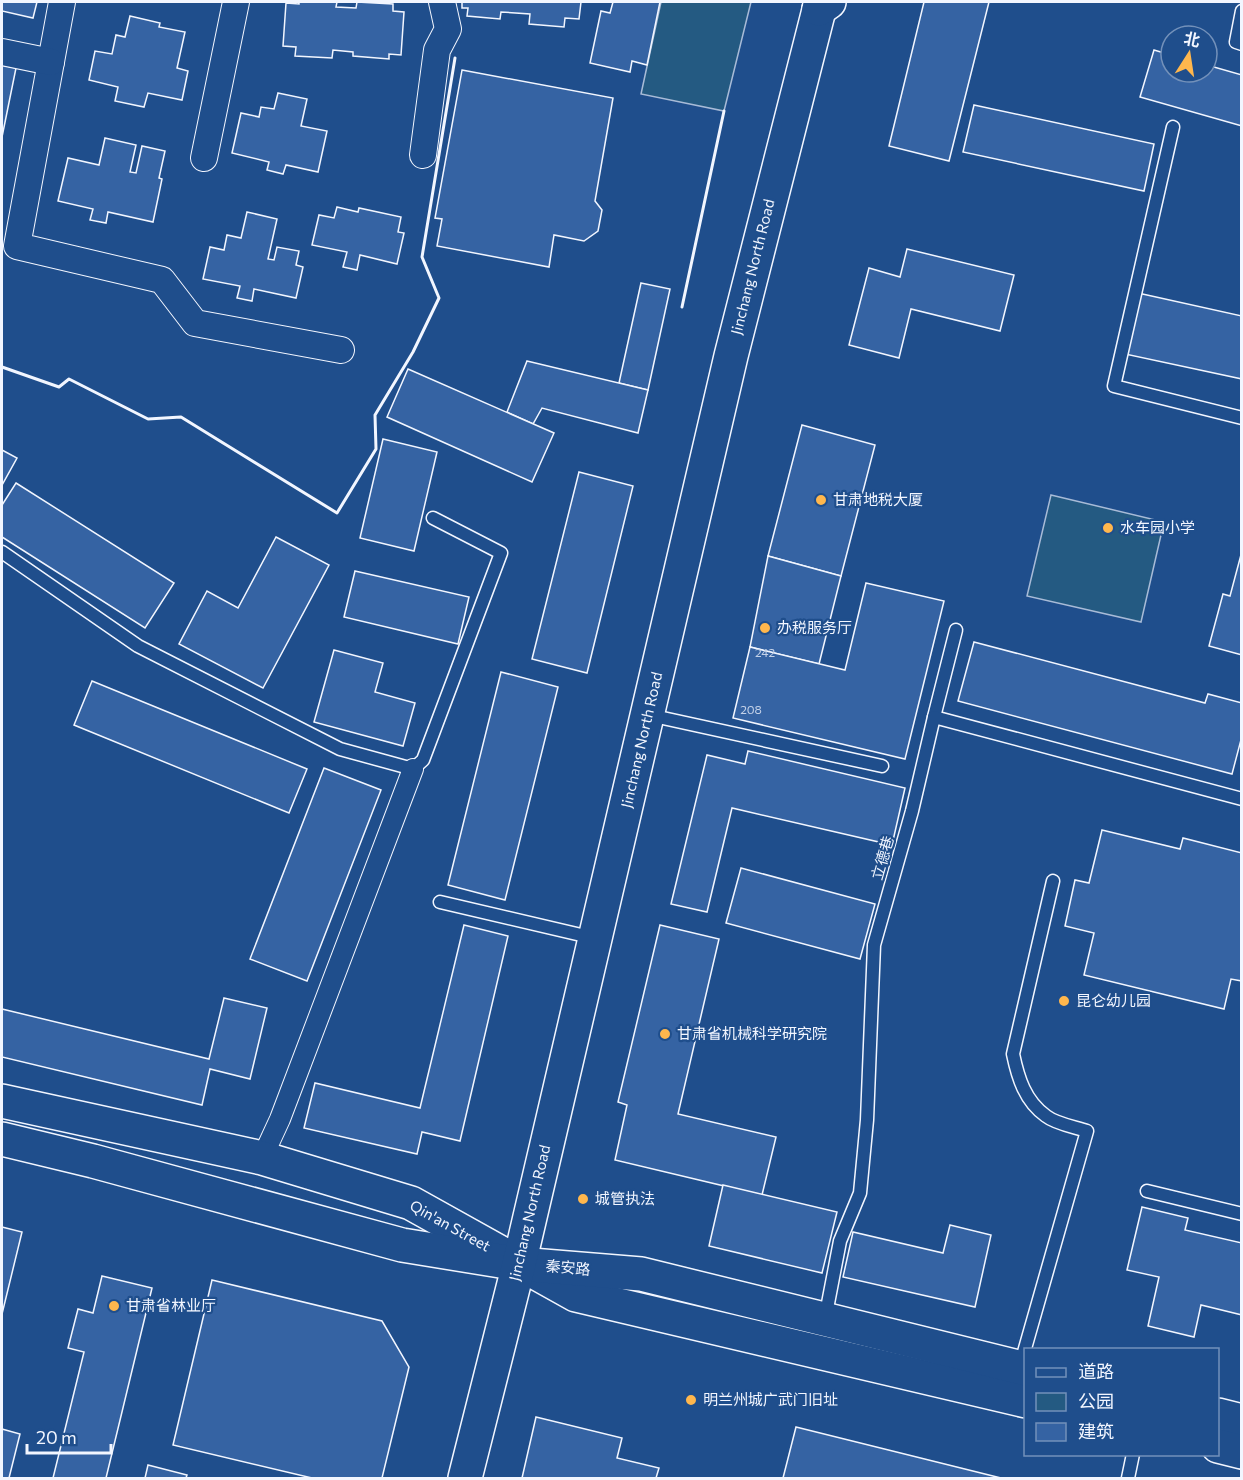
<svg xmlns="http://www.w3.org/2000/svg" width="1243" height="1480" viewBox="0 0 1243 1480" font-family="Commissioner,'Noto Sans SC',sans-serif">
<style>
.green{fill:#245a82;stroke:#a8bbd7;stroke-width:1.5}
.building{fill:#3563a3;stroke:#f2f6ff;stroke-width:1.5}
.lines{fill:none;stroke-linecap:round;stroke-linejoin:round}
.service-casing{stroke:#f2f6ff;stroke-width:15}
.pedestrian-casing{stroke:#f2f6ff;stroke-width:22}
.minor-casing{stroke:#f2f6ff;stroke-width:28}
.secondary-casing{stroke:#f2f6ff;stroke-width:36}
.primary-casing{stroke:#f2f6ff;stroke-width:36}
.service{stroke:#1f4e8c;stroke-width:12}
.pedestrian{stroke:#1f4e8c;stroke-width:20}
.minor{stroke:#1f4e8c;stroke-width:26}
.secondary{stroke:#1f4e8c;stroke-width:33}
.primary{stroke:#1f4e8c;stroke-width:33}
.wall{stroke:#f2f6ff;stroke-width:3}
.poi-dot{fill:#ffb74d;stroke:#1f4e8c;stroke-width:2}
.labels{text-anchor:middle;stroke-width:4.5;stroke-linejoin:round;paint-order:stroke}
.number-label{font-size:12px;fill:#c3d1e8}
.street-label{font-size:15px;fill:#f2f6ff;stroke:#1f4e8c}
.poi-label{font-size:15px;fill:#f2f6ff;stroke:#1f4e8c;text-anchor:start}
</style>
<rect width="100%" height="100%" fill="#1f4e8c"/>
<g class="green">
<polygon points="661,2 751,2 724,111 641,94"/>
<polygon points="1051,495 1164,522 1141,622 1027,596"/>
</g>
<g class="building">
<polygon points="2,2 37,2 33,18 2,11"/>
<polygon points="299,2 337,2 336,7 356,8 357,2 393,4 393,11 404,12 401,55 389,54 389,59 353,56 353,52 333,50 332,58 295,56 296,47 283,46 286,3 299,4"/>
<polygon points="462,2 581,2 579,19 565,18 564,27 529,24 530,14 501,12 500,19 467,16 468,8 462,8"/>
<polygon points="613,2 660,2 647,65 632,61 630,72 590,63 601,11 610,13"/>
<polygon points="924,2 989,2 949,161 889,146"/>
<polygon points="130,16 160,23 159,27 185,32 177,68 188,71 182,100 148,93 144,107 115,101 118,87 89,80 95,51 112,54 116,35 125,37"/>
<polygon points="1154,50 1171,55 1171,72 1207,72 1207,65 1242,75 1242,126 1140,97"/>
<polygon points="2,65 16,68 2,137"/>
<polygon points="462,70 613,98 595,201 602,210 598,231 584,241 554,235 549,267 437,246 442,219 435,218"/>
<polygon points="278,93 307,99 301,126 327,131 318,172 286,165 283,174 267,170 269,162 232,153 241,113 259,117 261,107 274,109"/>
<polygon points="974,105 1154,144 1144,191 963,152"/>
<polygon points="105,138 136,145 130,172 136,173 142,146 165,151 159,178 162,179 153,222 108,212 106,223 90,220 93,209 58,201 68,158 99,165"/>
<polygon points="337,207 358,212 359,208 401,217 398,232 404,233 397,264 360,255 357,270 343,267 347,252 312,245 319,215 334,218"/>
<polygon points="247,212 277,219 268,259 274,260 277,247 299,251 296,265 303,267 296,298 254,289 252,301 237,298 240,286 203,279 210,247 224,250 227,235 241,238"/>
<polygon points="907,249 1014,275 1000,331 911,309 899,358 849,345 869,268 900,277"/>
<polygon points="641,283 670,289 648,390 619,383"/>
<polygon points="1138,293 1242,316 1242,379 1125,354"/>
<polygon points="527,361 648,390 638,433 542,408 533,424 507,412"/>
<polygon points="408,369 554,433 532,482 387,417"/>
<polygon points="802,425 875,445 841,576 768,556"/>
<polygon points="383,439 437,452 414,551 360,538"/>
<polygon points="2,450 17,458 2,485"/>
<polygon points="579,472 633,486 587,673 532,659"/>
<polygon points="16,483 174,583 145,628 2,537 2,505"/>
<polygon points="276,537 329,565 263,688 179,644 207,591 238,608"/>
<polygon points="1242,551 1242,655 1209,646 1223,594 1230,596"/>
<polygon points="768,556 841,576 819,664 750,647"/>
<polygon points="355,571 469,597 458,644 344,617"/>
<polygon points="866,583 944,601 905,759 733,718 750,647 845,670"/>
<polygon points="974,642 1205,703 1208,694 1242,703 1242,736 1232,774 958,701"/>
<polygon points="334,650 383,663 375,692 415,703 403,746 314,722"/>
<polygon points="501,672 558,687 505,900 448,885"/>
<polygon points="92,681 307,769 289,813 74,725"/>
<polygon points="748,751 905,788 892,845 732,808 707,912 671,904 707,755 745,764"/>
<polygon points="324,768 381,790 307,981 250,959"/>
<polygon points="1102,830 1180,849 1183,838 1242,853 1242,981 1231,979 1224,1009 1084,975 1094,933 1065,926 1075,880 1089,883"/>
<polygon points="741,868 875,904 860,959 726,923"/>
<polygon points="464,925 508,936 460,1141 422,1132 417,1154 304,1128 315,1083 420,1108"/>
<polygon points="660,925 719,939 678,1114 776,1137 762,1195 615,1160 627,1105 618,1102"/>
<polygon points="224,998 267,1008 250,1079 210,1069 202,1105 2,1057 2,1009 209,1059"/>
<polygon points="723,1185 837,1212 822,1273 709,1246"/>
<polygon points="1142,1207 1188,1218 1185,1230 1242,1243 1242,1315 1201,1305 1194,1337 1148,1326 1159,1277 1127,1270"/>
<polygon points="950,1225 991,1235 975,1307 843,1277 853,1232 943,1253"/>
<polygon points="2,1227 22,1232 2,1314"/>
<polygon points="102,1276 152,1288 106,1478 53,1478 84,1352 68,1348 78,1309 93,1313"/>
<polygon points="212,1280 382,1321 409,1367 382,1478 312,1478 173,1445"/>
<polygon points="536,1417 622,1438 617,1458 659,1468 656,1478 522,1478"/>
<polygon points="796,1427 1001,1478 783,1478"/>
<polygon points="2,1429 20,1434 9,1478 2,1478"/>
<polygon points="148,1465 187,1475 186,1478 145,1478"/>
</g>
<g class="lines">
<defs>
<g id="service">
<polyline points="1242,11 1236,42 1242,44"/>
<polyline points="1173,127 1114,386 1242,418"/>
<polyline points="2,552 138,646 340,749 413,769 423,760 501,553 433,518"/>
<polyline points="649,715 882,766"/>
<polyline points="934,717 956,630"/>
<polyline points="440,902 594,938"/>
<polyline points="1147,1191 1242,1214"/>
<polyline points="825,1319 840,1241 860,1193 867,1120 874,945 912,811 934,717 1242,799"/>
<path d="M1020 1366 1087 1131C1075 1127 1056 1124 1046 1116 1025 1101 1018 1078 1013 1054L1053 881"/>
<polyline points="1128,1478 1133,1454"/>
</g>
<polyline id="pedestrian" points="262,1158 280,1119 413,769"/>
<g id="minor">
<polyline points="62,2 17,246 162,280 195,323 341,350"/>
<polyline points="2,52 51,62"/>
<polyline points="423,155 437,50 448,29 442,2"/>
<polyline points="204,158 236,2"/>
</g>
<g id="secondary">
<polyline points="2,1101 262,1158 411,1203 576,1295 1026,1401"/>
<polyline points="2,1139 93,1161 402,1245 519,1264 641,1274 1026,1369"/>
<polyline points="1218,1415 1242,1421"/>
<polyline points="1218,1446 1242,1452"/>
<polyline points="465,1478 519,1264 731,356 821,2"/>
</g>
<polyline id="primary" points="819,9 829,2"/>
</defs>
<use href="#service" class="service-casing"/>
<use href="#pedestrian" class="pedestrian-casing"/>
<use href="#minor" class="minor-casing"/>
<use href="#secondary" class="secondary-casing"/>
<use href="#primary" class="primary-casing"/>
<use href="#service" class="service"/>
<use href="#pedestrian" class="pedestrian"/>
<use href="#minor" class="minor"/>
<use href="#secondary" class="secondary"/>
<use href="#primary" class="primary"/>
<g class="wall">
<polyline points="682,307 724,111"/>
<polyline points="2,367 59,387 69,379 148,419 181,417 337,513 376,449 375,415 413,352 439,298 422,257 455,58"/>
</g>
</g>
<g class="poi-dot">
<circle cx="821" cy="500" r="6"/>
<circle cx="1108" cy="528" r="6"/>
<circle cx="765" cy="628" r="6"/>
<circle cx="1064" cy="1001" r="6"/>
<circle cx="665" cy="1034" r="6"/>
<circle cx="583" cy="1199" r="6"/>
<circle cx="114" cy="1306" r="6"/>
<circle cx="691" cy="1400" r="6"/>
</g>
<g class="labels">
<g class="number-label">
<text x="765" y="657">242</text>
<text x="751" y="714">208</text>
</g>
<g class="street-label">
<text transform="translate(753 267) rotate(-76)" y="5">Jinchang North Road</text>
<text transform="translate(642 740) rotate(-77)" y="5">Jinchang North Road</text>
<text transform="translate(883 858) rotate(-74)" y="5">立德巷</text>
<text transform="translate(530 1213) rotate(-77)" y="5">Jinchang North Road</text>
<text transform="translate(450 1226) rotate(29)" y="5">Qin'an Street</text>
<text transform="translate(568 1268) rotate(5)" y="5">秦安路</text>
</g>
<g class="poi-label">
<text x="833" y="505">甘肃地税大厦</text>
<text x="1120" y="533">水车园小学</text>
<text x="777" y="633">办税服务厅</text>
<text x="1076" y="1006">昆仑幼儿园</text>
<text x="677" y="1039">甘肃省机械科学研究院</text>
<text x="595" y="1204">城管执法</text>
<text x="126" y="1311">甘肃省林业厅</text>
<text x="703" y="1405">明兰州城广武门旧址</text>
</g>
</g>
<rect width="1243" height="1480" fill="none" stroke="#f2f6ff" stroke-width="6"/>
<rect x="1024" y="1348" width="195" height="108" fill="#1f4e8c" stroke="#7391ba" stroke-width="1.5"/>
<rect x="1036" y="1368" width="30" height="9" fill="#1f4e8c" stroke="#7391ba" stroke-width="1.5"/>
<text x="1078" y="1378" font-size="18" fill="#f2f6ff">道路</text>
<rect x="1036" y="1393" width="30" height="18" fill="#245a82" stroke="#7391ba" stroke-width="1.5"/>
<text x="1078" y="1408" font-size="18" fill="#f2f6ff">公园</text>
<rect x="1036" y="1423" width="30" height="18" fill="#3563a3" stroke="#7391ba" stroke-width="1.5"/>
<text x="1078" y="1438" font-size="18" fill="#f2f6ff">建筑</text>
<g transform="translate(1189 54) rotate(12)"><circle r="28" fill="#1f4e8c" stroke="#7391ba" stroke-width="1.5"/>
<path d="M0-4.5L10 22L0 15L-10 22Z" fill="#ffb74d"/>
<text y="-9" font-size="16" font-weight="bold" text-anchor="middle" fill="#f2f6ff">北</text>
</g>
<path d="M27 1444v9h84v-9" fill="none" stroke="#f2f6ff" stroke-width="3"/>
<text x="36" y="1444" font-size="18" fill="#f2f6ff" stroke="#1f4e8c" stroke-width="4.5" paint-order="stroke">20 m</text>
</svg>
